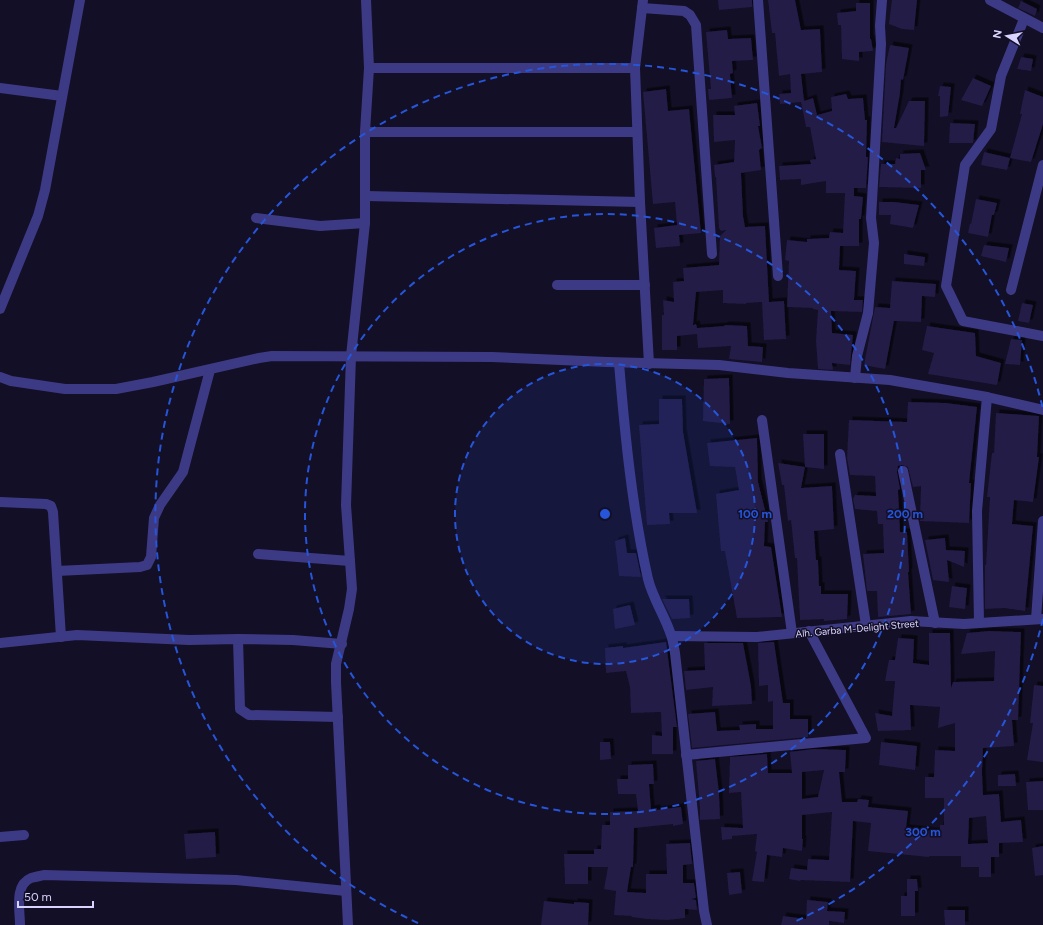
<svg xmlns="http://www.w3.org/2000/svg" width="1043" height="925" viewBox="0 0 1043 925" font-family="Figtree,sans-serif">
<style>
.building{fill:#241b47;fill-rule:evenodd;filter:url(#shadow)}
.lines{fill:none;stroke-linecap:round;stroke-linejoin:round}
.minor{stroke:#3d3a85;stroke-width:10}
.ring{fill:none;stroke:#2655da;stroke-width:2;stroke-dasharray:7 5}
.labels{text-anchor:middle;stroke-width:3;stroke-linejoin:round;paint-order:stroke}
.street-label{font-size:10px;fill:#d9d4ff;stroke:#130f26}
.centre{fill:#2655da;stroke:#130f26;stroke-width:2}
.ring-label{font-size:12px;text-anchor:middle;font-weight:bold;fill:#2655da;stroke:#130f26;stroke-width:3;stroke-linejoin:round;paint-order:stroke}
</style>
<defs>
<filter id="shadow"><feDropShadow dx="3.5" dy="-3.5" stdDeviation="0" flood-color="#0009"/></filter>
</defs>
<rect width="100%" height="100%" fill="#130f26"/>
<g class="building">
<polygon points="718,0 752,0 752,7 719,10"/>
<polygon points="768,0 795,0 801,30 820,29 822,72 801,74 804,101 813,98 817,115 832,111 831,97 846,94 848,99 863,98 865,120 867,120 866,157 868,157 866,188 854,188 854,196 863,197 861,219 859,219 859,246 840,246 839,270 856,271 854,300 863,300 862,312 831,311 832,333 853,335 850,365 832,363 833,370 818,369 816,341 818,310 813,309 813,308 787,307 789,261 785,260 787,240 807,242 807,239 829,238 830,232 843,233 845,193 826,193 826,181 801,185 801,179 780,180 779,166 811,164 810,160 816,159 810,127 806,127 801,102 780,104 779,94 791,93 790,74 779,76 775,33 772,33"/>
<polygon points="892,0 917,0 914,30 902,29 889,24"/>
<polygon points="1021,1 1037,9 1035,16 1018,8"/>
<polygon points="856,3 870,3 870,39 871,39 873,51 859,52 859,61 842,59 841,25 838,25 837,13 856,11"/>
<polygon points="727,30 728,39 751,38 753,60 732,61 733,73 730,74 732,98 709,100 708,89 711,89 706,32"/>
<polygon points="890,45 909,48 903,80 901,79 900,93 894,128 896,128 909,101 925,101 924,146 882,142 886,64"/>
<polygon points="1021,57 1033,59 1031,71 1017,69"/>
<polygon points="973,78 991,86 982,106 961,100"/>
<polygon points="940,86 951,87 948,116 940,117 940,96 938,96"/>
<polygon points="666,89 668,111 689,109 701,233 679,235 680,246 656,248 654,228 677,225 675,202 653,204 643,92"/>
<polygon points="1025,90 1043,97 1043,124 1031,162 1010,158 1022,114 1020,114"/>
<polygon points="757,103 760,126 758,126 762,148 759,150 761,170 741,173 743,216 745,227 765,226 769,302 784,301 786,339 764,340 762,302 746,303 746,304 723,303 723,290 696,292 693,325 696,324 697,328 725,326 724,325 747,326 748,346 763,347 762,362 729,359 731,346 698,348 697,334 677,336 677,350 662,350 662,315 664,315 663,300 674,302 673,282 684,281 683,268 719,265 720,236 726,230 721,231 719,228 716,177 715,177 714,165 734,162 735,140 714,142 713,115 735,115 734,106"/>
<polygon points="950,123 975,124 973,143 949,143"/>
<polygon points="984,152 1010,158 1007,170 981,165"/>
<polygon points="920,153 926,170 921,170 921,188 879,187 881,164 895,164 896,158 900,159 900,154"/>
<polygon points="976,199 997,203 994,215 992,215 988,237 968,233 970,223 971,224"/>
<polygon points="879,202 894,202 919,205 913,228 890,224 891,215 879,215"/>
<polygon points="984,245 1009,248 1006,262 981,256"/>
<polygon points="904,254 925,257 924,266 904,264"/>
<polygon points="892,281 936,284 935,297 922,296 921,322 894,321 885,369 864,365 875,307 890,308"/>
<polygon points="1022,303 1033,305 1029,323 1018,321"/>
<polygon points="927,326 975,333 976,356 1001,363 997,385 928,374 934,353 922,350"/>
<polygon points="1011,339 1022,340 1020,365 1005,364"/>
<polygon points="729,378 730,424 703,421 704,379"/>
<polygon points="659,399 682,399 683,432 697,513 669,513 670,524 647,525 639,425 659,424"/>
<polygon points="908,402 946,403 977,407 969,483 971,483 969,523 920,521 921,486 913,487 908,467 902,465 898,466 897,472 900,489 898,490 900,532 907,532 909,572 908,572 911,614 878,617 877,591 867,591 863,554 884,553 883,524 878,524 877,511 855,509 853,499 855,495 876,496 875,476 850,475 847,458 849,420 907,422"/>
<polygon points="996,413 1039,416 1037,457 1039,457 1033,502 1014,500 1012,524 1033,526 1025,611 1004,608 985,609 985,565 986,565 990,497 987,497 992,453 994,453"/>
<polygon points="803,434 824,434 824,469 805,467"/>
<polygon points="757,438 758,482 768,522 765,522 764,546 771,547 782,617 737,618 725,551 721,551 716,494 739,490 735,467 710,466 707,443"/>
<polygon points="778,463 805,467 801,488 832,486 834,529 814,531 816,560 818,560 819,586 821,586 821,594 848,594 847,619 824,621 824,619 800,620 797,558 795,558 791,520 788,521 784,485 782,485"/>
<polygon points="625,538 627,553 636,553 641,577 619,576 615,541"/>
<polygon points="945,538 946,550 965,551 964,567 947,560 949,582 933,580 925,540"/>
<polygon points="952,586 967,588 965,609 949,607"/>
<polygon points="662,599 689,599 690,618 672,619"/>
<polygon points="630,605 635,625 615,629 613,609"/>
<path d="M989 631 1021 632 1018 720H1012L1014 746 983 748 982 772 983 795 999 794 1001 822 1021 820 1023 842 999 843V857H991V877H979V867H961V856H929V857L868 851 871 823 853 821 850 882 801 880 800 881 789 879 791 868 807 870 808 859 829 860 832 812 802 815V839H803L802 851 783 848 782 857 767 855 764 882 752 881 757 852 755 851 757 834 732 836V839L722 840 721 827 743 828 741 792 729 793 730 757 767 754 768 773H792L790 752 814 749 846 750 845 772H839L842 802H857L858 799 869 800 868 807 908 811 906 828 940 832V825H944V798H925V777H934L935 750 955 751V723L938 728 940 707 910 705 911 730 878 731 875 713 892 716 895 681H885L889 660H895L898 638 914 639 913 663 929 665V633H950L951 688 953 682 994 681 995 651 961 654 967 633ZM824 770 818 797 802 799V772ZM986 816 988 843 968 844 969 818Z"/>
<polygon points="666,642 677,727 673,727 673,754 652,754 652,735 662,736 661,712 631,713 630,687 626,671 606,673 605,648 623,646 623,648"/>
<polygon points="771,642 774,642 783,703 790,703 790,719 808,719 808,737 692,748 688,714 715,712 717,731 740,730 739,725 756,724 756,729 773,729 773,701 768,702 768,685 759,686 758,643"/>
<polygon points="704,643 743,643 751,686 752,704 712,706 713,687 686,690 684,671 705,670"/>
<polygon points="1034,685 1043,686 1043,762 1027,760 1033,723 1030,723"/>
<polygon points="600,742 610,742 611,759 600,760"/>
<polygon points="881,742 917,746 915,770 879,765"/>
<polygon points="715,759 719,793 720,819 700,820 700,808 696,761"/>
<polygon points="653,764 654,784 649,784 651,809 657,808 657,810 681,807 683,824 673,826 673,824 634,828 633,867 631,867 627,892 646,893 646,874 667,874 666,844 690,843 692,864 683,865 683,883 694,883 696,898 691,899 696,900 697,910 685,909 685,918 667,920 648,919 631,917 632,916 614,915 616,891 604,889 608,867 588,867 588,884 565,884 564,854 594,854 594,849 601,849 602,825 610,825 610,812 638,811 636,794 618,794 617,779 628,779 628,765"/>
<polygon points="1015,774 1016,786 998,786 998,775"/>
<polygon points="1043,781 1043,810 1028,810 1026,782"/>
<polygon points="215,832 216,857 186,859 184,834"/>
<polygon points="1043,846 1043,875 1035,876 1032,848"/>
<polygon points="740,872 742,893 729,895 727,873"/>
<polygon points="907,879 917,879 918,891 915,891 915,916 901,916 901,896 907,896"/>
<polygon points="807,900 828,902 827,911 845,912 844,923 829,921 829,925 781,925 783,916 806,919"/>
<polygon points="544,901 574,904 574,902 589,903 588,925 541,925"/>
<polygon points="944,910 965,910 965,925 945,925"/>
</g>
<g class="lines">
<g class="minor">
<polyline points="643,0 635,68 640,202 649,364"/>
<polyline points="758,0 778,276"/>
<polyline points="990,0 1043,28"/>
<polyline points="642,8 684,11 690,15 696,25 712,254"/>
<polyline points="1024,19 1001,76 991,129 965,165 946,286 963,321 1043,336"/>
<polyline points="369,68 635,68"/>
<polyline points="0,88 62,96"/>
<polyline points="365,132 637,132"/>
<polyline points="366,196 640,202"/>
<polyline points="256,218 320,226 365,223"/>
<polyline points="557,285 645,285"/>
<polyline points="1011,290 1043,165"/>
<polyline points="0,309 38,216 45,190 80,0"/>
<path d="M619 363C625 435 632 508 648 579 653 599 665 616 671 635 673 640 674 647 675 653L704 911 707 925"/>
<polyline points="0,377 11,381 65,389 116,389 153,382 259,358 272,356 492,357 607,362 719,365 788,373 890,380 987,397 1043,410"/>
<polyline points="855,378 857,356 868,313 874,243 871,218 881,44 880,26 882,0"/>
<polyline points="762,420 792,633"/>
<polyline points="840,454 866,625"/>
<polyline points="903,471 935,623"/>
<polyline points="0,502 46,504 51,506 53,512 61,637"/>
<polyline points="258,554 350,561"/>
<polyline points="57,571 140,567 147,565 151,557 154,518 160,505 183,472 210,370"/>
<polyline points="1036,619 1043,521"/>
<polyline points="979,623 977,511 987,397"/>
<polyline points="672,636 757,637 911,621 964,624 1043,619"/>
<polyline points="238,639 240,709 249,715 338,717"/>
<polyline points="0,643 77,635 189,640 238,639 293,640 342,644"/>
<polyline points="686,755 866,738 809,631"/>
<polyline points="0,837 24,835"/>
<path d="M20 925C20 910 14 885 31 878 35 877 40 876 44 875L236 880 346 891"/>
<polyline points="348,925 336,682 336,664 349,609 352,589 346,505 351,356 365,223 365,132 369,68 366,0"/>
</g>
</g>
<circle cx="605" cy="514" r="150" fill="#2655da" fill-opacity=".12"/>
<g class="ring">
<circle cx="605" cy="514" r="150"/>
<circle cx="605" cy="514" r="300"/>
<path d="M1043 619A450 450 0 0 1 792 923M418 923A450 450 0 1 1 1043 409"/>
</g>
<g class="labels">
<g class="street-label">
<text transform="translate(857 628) rotate(-5)" y="4">Alh. Garba M-Delight Street</text>
</g>
</g>
<circle cx="605" cy="514" r="6" class="centre"/>
<g class="ring-label">
<text x="755" y="518">100 m</text>
<text x="905" y="518">200 m</text>
<text x="923" y="836">300 m</text>
</g>
<g transform="translate(1007 36) rotate(281)" stroke="#130f26" stroke-width="3" paint-order="stroke">
<path d="M0-3L7 15L0 10L-7 15Z" fill="#d9d4ff"/>
<text y="-6" font-size="11" font-weight="bold" text-anchor="middle" fill="#d9d4ff">N</text>
</g>
<path d="M18 901v6h75v-6" fill="none" stroke="#d9d4ff" stroke-width="2"/>
<text x="24" y="901" font-size="12" fill="#d9d4ff" stroke="#130f26" stroke-width="3" paint-order="stroke">50 m</text>
</svg>
